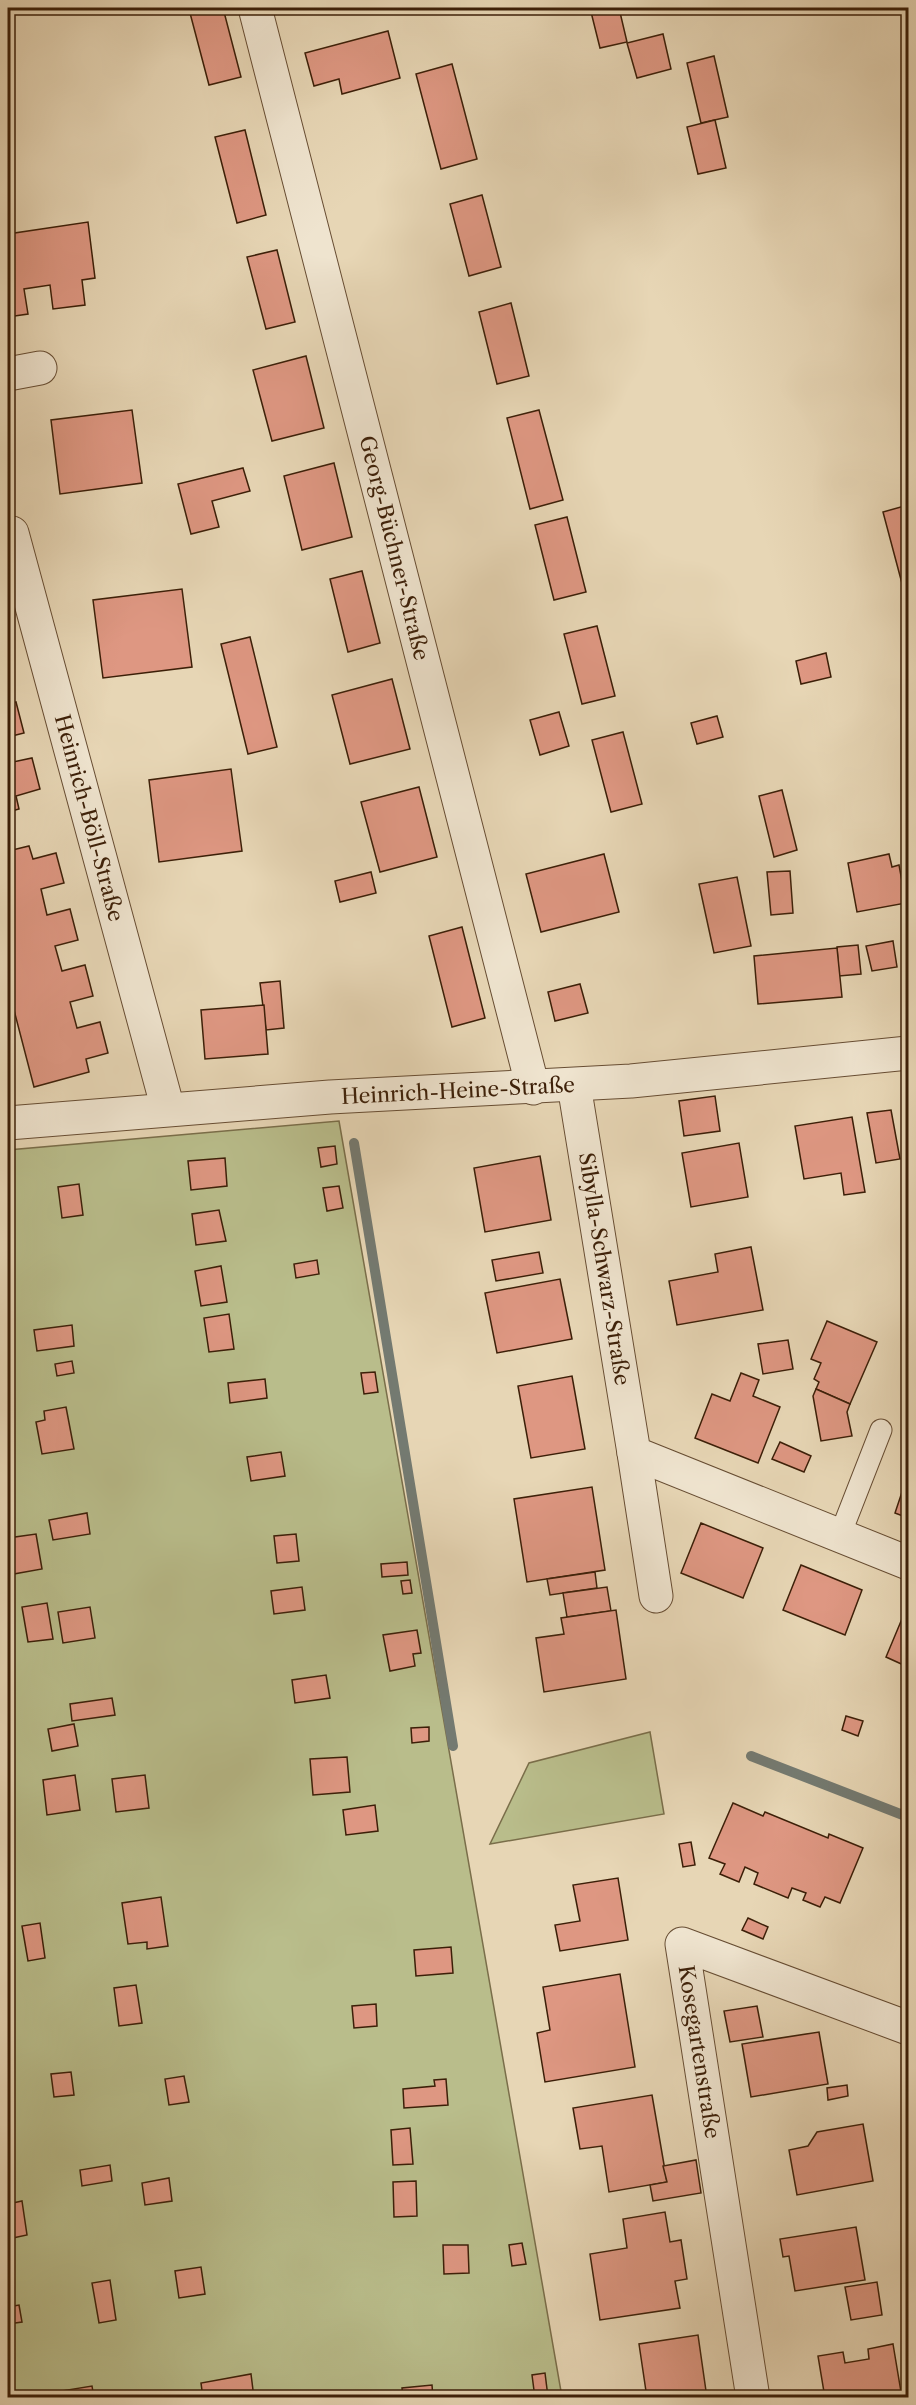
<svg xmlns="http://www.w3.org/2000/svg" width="916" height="2405" viewBox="0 0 916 2405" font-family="'Libre Caslon Text',serif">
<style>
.green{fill:#b9bd8b;stroke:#7a6e4a;stroke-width:1.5}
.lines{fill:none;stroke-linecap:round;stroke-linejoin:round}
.stream{stroke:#747a71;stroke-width:10}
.building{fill:#de9782;stroke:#3c1f08;stroke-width:1.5}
.lane-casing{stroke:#674d33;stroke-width:23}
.street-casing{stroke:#674d33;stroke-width:35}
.lane{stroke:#efe4cf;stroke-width:21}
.street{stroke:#efe4cf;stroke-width:33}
.labels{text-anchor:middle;stroke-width:4.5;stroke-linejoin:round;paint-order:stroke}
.street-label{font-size:21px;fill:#3c1f08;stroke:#efe4cf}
</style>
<rect width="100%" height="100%" fill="#e7d6b5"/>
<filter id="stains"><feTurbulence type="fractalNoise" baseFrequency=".00333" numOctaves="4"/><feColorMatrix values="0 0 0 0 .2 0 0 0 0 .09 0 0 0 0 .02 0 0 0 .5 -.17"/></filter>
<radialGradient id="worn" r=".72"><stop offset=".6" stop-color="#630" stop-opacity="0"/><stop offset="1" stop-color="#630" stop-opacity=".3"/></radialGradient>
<g class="green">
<polygon points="339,1121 562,2397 8,2398 8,1150"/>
<polygon points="650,1732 664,1814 490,1844 529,1763"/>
</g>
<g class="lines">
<g class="stream">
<polyline points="354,1143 453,1746"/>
<polyline points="751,1756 908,1817"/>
</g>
</g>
<g class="building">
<polygon points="210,8 223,8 241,77 209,85 190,13"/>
<polygon points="590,8 619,8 627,42 600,48"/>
<polygon points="388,31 400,78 342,94 339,79 314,86 305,53"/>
<polygon points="663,34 671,69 637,78 627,43"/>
<polygon points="714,56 728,117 701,123 687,63"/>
<polygon points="452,64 477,159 441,169 416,74"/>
<polygon points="715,120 726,168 698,174 687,127"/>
<polygon points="245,130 266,215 237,223 215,137"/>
<polygon points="482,195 501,267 469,276 450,204"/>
<polygon points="88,222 95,278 82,280 85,305 53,309 50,285 24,289 28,314 8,317 8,234"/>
<polygon points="277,250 295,322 266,329 247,257"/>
<polygon points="511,303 529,376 497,384 479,312"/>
<polygon points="306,356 324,428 272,441 253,370"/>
<polygon points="132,410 142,483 60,494 51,420"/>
<polygon points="539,410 563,500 530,509 507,418"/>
<polygon points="334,463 352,537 302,550 284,476"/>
<polygon points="243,468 250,491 212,501 219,527 191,534 178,484"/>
<polygon points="908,505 908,590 904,591 883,512"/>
<polygon points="567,517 586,592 554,600 535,525"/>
<polygon points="362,571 380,643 348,652 330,579"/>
<polygon points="182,589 192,667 103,678 93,600"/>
<polygon points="597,626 615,696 582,704 564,634"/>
<polygon points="250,637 277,747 248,754 221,644"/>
<polygon points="826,653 831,677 801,684 796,661"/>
<polygon points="392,679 410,749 350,764 332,695"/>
<polygon points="16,702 24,733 8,737 8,704"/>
<polygon points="559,712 569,746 540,755 530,720"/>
<polygon points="717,716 723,737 697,744 691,723"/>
<polygon points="623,732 642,804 611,812 592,740"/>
<polygon points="32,758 40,789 16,796 19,809 8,812 8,763"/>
<polygon points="231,769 242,851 159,862 149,780"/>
<polygon points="419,787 437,857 380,872 361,802"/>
<polygon points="782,790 797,850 774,857 759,796"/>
<polygon points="29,846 33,859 56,853 64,883 41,889 47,915 70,909 78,940 55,946 62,971 85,965 93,996 70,1002 77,1028 100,1022 108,1053 86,1059 89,1072 34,1087 8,987 8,851"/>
<polygon points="604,854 619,912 541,932 526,874"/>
<polygon points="889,854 892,867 899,865 906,903 857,912 848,863"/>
<polygon points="790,871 793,913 771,915 767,872"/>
<polygon points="371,872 376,893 340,902 335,881"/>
<polygon points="737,877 751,946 714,953 699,884"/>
<polygon points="462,927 485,1018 452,1027 429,936"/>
<polygon points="893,941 897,967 872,971 866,946"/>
<polygon points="858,945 861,974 839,976 837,947"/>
<polygon points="837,948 842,997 758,1004 754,956"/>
<polygon points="280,981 284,1028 266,1030 260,983"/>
<polygon points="580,984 588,1013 555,1021 548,992"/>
<polygon points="264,1005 268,1054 205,1059 201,1010"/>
<polygon points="715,1096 720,1131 684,1136 679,1101"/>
<polygon points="891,1110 900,1159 876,1163 867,1113"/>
<polygon points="852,1117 865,1192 844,1195 841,1173 804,1179 795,1126"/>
<polygon points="739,1143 748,1197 691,1207 682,1153"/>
<polygon points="335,1146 337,1164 321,1167 318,1148"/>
<polygon points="540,1156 551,1220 485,1232 474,1168"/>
<polygon points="225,1158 227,1186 191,1190 188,1161"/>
<polygon points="79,1184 83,1215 62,1218 58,1187"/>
<polygon points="339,1186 343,1208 327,1211 323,1188"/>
<polygon points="219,1210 226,1241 196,1245 192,1214"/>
<polygon points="751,1247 763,1310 677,1325 669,1281 718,1272 715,1254"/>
<polygon points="539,1252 543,1273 496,1281 492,1260"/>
<polygon points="317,1260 319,1274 296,1278 294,1264"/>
<polygon points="221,1266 227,1302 201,1306 195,1271"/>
<polygon points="560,1279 572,1339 497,1353 485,1293"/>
<polygon points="229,1314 234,1349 209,1352 204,1318"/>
<polygon points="827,1321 877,1342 850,1404 816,1389 819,1382 814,1379 821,1363 811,1359"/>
<polygon points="72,1325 74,1346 37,1351 34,1330"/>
<polygon points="788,1340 793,1369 763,1374 758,1344"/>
<polygon points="72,1361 74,1373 57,1376 55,1364"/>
<polygon points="375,1372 378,1392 364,1394 361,1373"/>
<polygon points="741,1373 759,1380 753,1396 780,1407 758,1463 695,1438 712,1394 730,1401"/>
<polygon points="572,1376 585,1449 531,1458 518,1386"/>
<polygon points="265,1379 267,1398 230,1403 228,1383"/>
<polygon points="816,1389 850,1404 847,1412 852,1436 821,1441 813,1396"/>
<polygon points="66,1407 74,1449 42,1454 36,1422 45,1420 44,1411"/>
<polygon points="780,1442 811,1456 804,1472 772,1459"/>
<polygon points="281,1452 285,1476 251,1481 247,1457"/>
<polygon points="908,1474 908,1518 895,1513"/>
<polygon points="592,1487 605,1570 527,1582 514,1499"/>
<polygon points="87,1513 90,1534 53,1540 49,1520"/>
<polygon points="701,1523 763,1548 743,1598 681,1573"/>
<polygon points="36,1534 42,1569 8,1575 8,1538"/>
<polygon points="296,1534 299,1561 277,1563 274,1536"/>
<polygon points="407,1562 408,1575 382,1577 381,1564"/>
<polygon points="801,1565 862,1590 845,1635 783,1610"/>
<polygon points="595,1572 597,1588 550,1595 547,1579"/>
<polygon points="410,1580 412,1593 403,1594 401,1581"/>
<polygon points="302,1587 305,1610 274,1614 271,1591"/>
<polygon points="607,1587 611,1611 567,1617 563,1593"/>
<polygon points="47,1603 53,1639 28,1642 22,1607"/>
<polygon points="90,1607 95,1638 63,1643 58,1612"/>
<polygon points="616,1610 626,1679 544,1692 536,1638 564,1634 561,1618"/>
<polygon points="904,1614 908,1616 908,1667 886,1657"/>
<polygon points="417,1630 421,1653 413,1654 415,1666 390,1671 383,1635"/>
<polygon points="326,1675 330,1698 295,1703 292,1680"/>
<polygon points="112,1698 115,1715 72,1721 70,1704"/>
<polygon points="846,1716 863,1721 858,1736 842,1730"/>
<polygon points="74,1724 78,1746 52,1751 48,1729"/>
<polygon points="429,1727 429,1741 412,1743 411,1728"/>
<polygon points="347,1757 350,1792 313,1795 310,1759"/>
<polygon points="75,1775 80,1810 47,1815 43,1780"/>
<polygon points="145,1775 149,1808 116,1812 112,1779"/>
<polygon points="733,1803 763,1816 765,1812 828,1838 829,1834 863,1848 840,1903 825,1897 820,1907 803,1900 806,1893 792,1888 788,1898 754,1884 758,1873 745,1867 739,1882 720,1874 725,1864 709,1858"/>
<polygon points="375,1805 378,1831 346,1835 343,1810"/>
<polygon points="691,1842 695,1865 683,1867 679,1844"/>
<polygon points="618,1878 628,1940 560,1951 555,1925 580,1921 573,1885"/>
<polygon points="161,1897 168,1946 147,1949 147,1942 128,1944 122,1903"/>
<polygon points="748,1918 768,1927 763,1939 742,1930"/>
<polygon points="40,1923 45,1958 28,1961 22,1926"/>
<polygon points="451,1947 453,1973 416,1976 414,1950"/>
<polygon points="620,1974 635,2067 545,2082 537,2033 550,2030 543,1987"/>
<polygon points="136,1985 142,2023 119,2026 114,1988"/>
<polygon points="376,2004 377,2026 354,2028 352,2006"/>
<polygon points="757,2006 763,2037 730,2042 724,2011"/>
<polygon points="819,2032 828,2084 751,2097 742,2044"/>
<polygon points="71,2072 74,2095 54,2097 51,2074"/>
<polygon points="184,2076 189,2102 169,2105 165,2079"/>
<polygon points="446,2079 448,2105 404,2108 403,2089 435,2086 434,2080"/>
<polygon points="847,2085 848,2096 828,2100 827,2088"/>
<polygon points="652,2095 667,2182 609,2192 602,2146 580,2149 573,2108"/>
<polygon points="863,2124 873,2181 797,2195 789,2150 808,2146 817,2132"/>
<polygon points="410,2128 413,2164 393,2165 391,2130"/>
<polygon points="696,2160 701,2193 653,2201 650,2185 667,2182 663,2166"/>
<polygon points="110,2165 112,2181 82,2186 80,2170"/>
<polygon points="169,2178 172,2201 145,2205 142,2183"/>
<polygon points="416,2181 417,2216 394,2217 393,2182"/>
<polygon points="22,2201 27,2235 8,2239 8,2204"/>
<polygon points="665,2212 670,2242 681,2240 687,2279 675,2281 680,2308 600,2320 590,2254 627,2248 623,2219"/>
<polygon points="856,2227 865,2280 795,2291 789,2256 783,2257 780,2239"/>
<polygon points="522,2243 526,2264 512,2266 509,2245"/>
<polygon points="443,2245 468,2245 469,2273 444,2274"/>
<polygon points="201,2267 205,2294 179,2298 175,2271"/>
<polygon points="110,2280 116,2320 99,2323 92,2283"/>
<polygon points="877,2282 882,2315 851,2320 845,2287"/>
<polygon points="19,2305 22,2322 8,2324 8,2307"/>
<polygon points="698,2335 707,2398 647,2398 639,2344"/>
<polygon points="893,2344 902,2398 825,2398 818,2356 843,2352 845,2363 869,2359 868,2349"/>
<polygon points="545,2373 548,2397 535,2398 532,2375"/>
<polygon points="251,2374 254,2398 203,2398 201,2383"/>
<polygon points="432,2385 433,2398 403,2398 402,2388"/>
<polygon points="92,2386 94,2398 62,2398 61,2391"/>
</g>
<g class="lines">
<defs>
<polyline id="lane" points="840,1535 881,1430"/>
<g id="street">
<polyline points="255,8 533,1088"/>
<polyline points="8,374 40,368"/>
<polyline points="8,534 12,533 168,1109"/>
<polyline points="574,1085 634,1453 908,1563"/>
<polyline points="8,1123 330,1097 631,1081 908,1053"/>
<polyline points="634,1453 656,1596"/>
<polyline points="753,2398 682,1944 908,2028"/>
</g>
</defs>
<use href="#lane" class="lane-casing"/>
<use href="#street" class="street-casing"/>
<use href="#lane" class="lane"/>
<use href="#street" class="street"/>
</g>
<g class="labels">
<g class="street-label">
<text transform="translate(394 548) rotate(76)" y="7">Georg-Büchner-Straße</text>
<text transform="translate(89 818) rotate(75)" y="7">Heinrich-Böll-Straße</text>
<text transform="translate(458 1091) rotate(-3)" y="7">Heinrich-Heine-Straße</text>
<text transform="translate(604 1269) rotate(81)" y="7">Sibylla-Schwarz-Straße</text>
<text transform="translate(699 2052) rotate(81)" y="7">Kosegartenstraße</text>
</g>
</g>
<rect width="916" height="2405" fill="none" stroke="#e7d6b5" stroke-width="30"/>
<rect x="9" y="9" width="898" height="2387" fill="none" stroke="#3c1f08" stroke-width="3"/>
<rect x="15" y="15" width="886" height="2375" fill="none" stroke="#3c1f08" stroke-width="1.5"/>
<rect width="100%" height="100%" filter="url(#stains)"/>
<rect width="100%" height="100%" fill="url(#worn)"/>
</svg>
